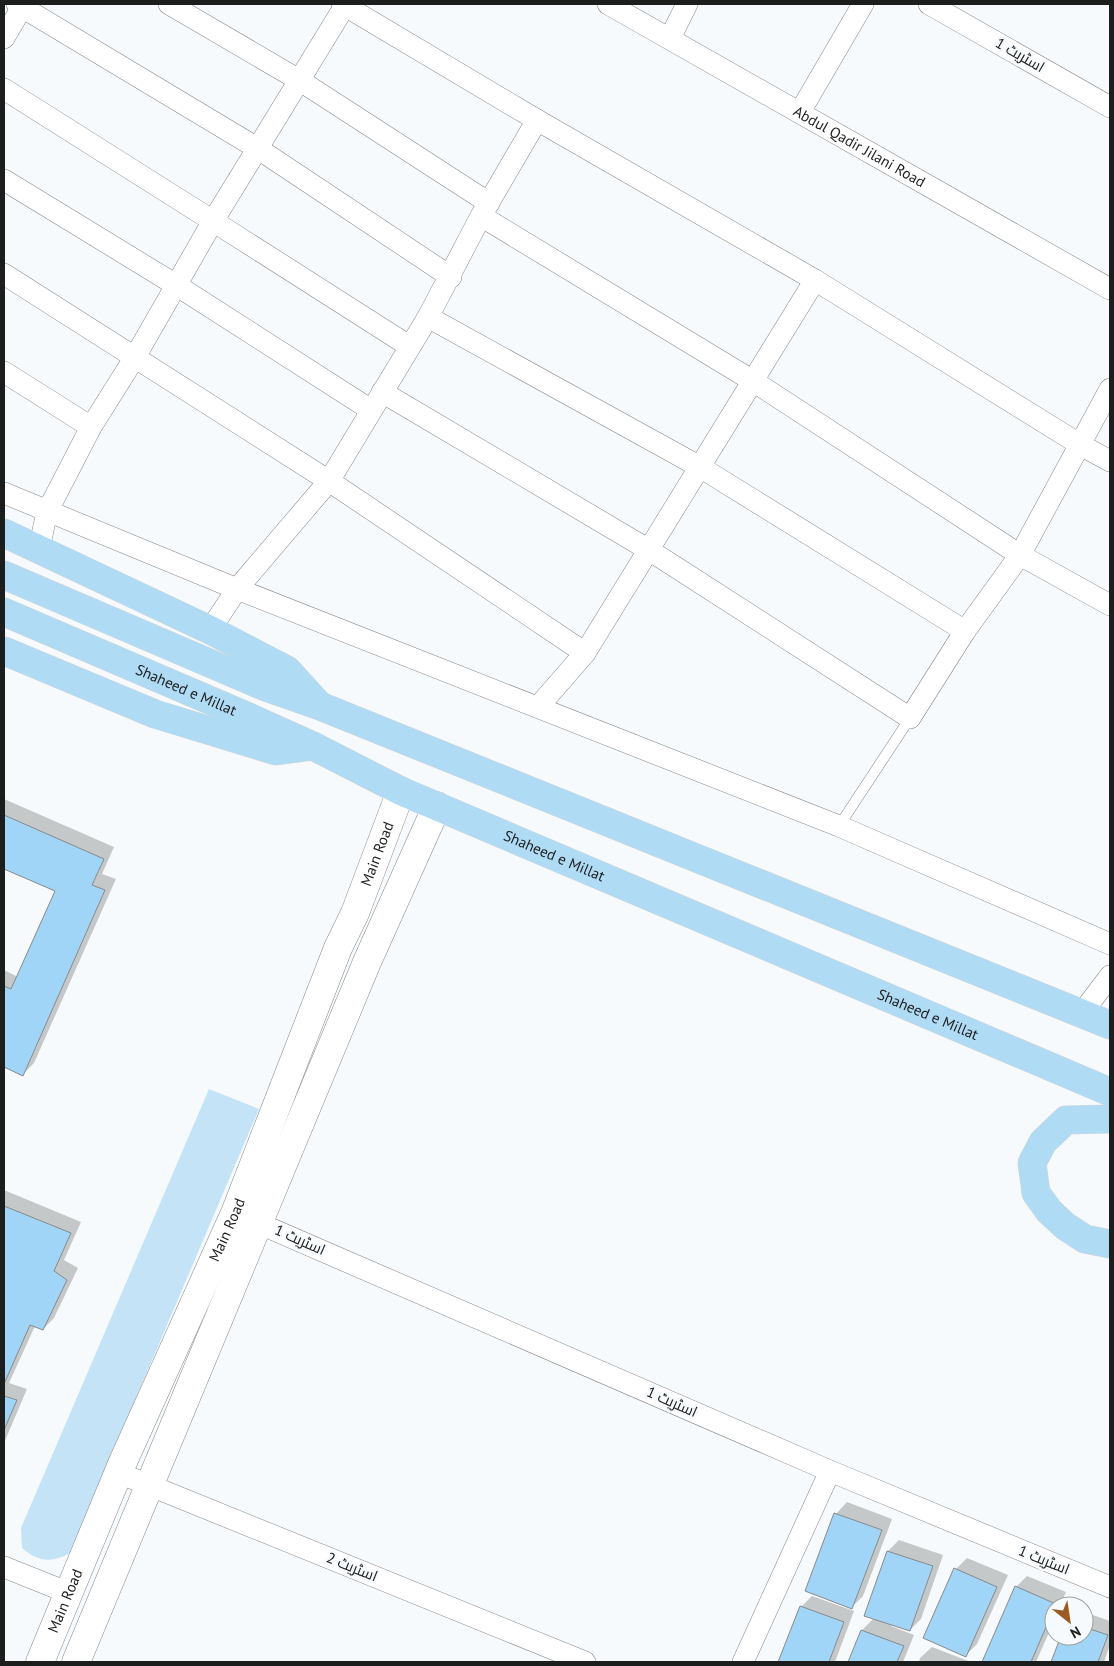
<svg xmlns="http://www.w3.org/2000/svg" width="1114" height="1666" viewBox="0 0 1114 1666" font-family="'PT Sans',Cairo,sans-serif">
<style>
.green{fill:#c4e3f7}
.shadow{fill:#0003}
.building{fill:#a1d5f7;stroke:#878a8c}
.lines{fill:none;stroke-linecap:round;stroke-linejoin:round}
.lane-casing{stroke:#86898b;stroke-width:11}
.street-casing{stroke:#86898b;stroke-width:22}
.secondary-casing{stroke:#86898b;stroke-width:29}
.primary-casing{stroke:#d6d6d6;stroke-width:29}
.lane{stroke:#fff;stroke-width:10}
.street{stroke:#fff;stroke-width:21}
.secondary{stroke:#fff;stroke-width:28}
.primary{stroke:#b0dbf5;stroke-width:28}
.labels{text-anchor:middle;stroke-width:5;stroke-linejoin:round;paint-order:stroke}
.street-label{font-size:15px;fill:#1c1e1e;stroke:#f7fafc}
</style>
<rect width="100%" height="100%" fill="#f7fafc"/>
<path class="green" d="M209 1089 259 1109 70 1553C52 1563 38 1562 22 1548L21 1528Z"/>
<g class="shadow">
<polygon points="4,799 114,847 102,874 116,879 34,1063 23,1074 4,1066 4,970 18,977 56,891 4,868"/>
<polygon points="4,1190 81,1222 64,1260 78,1268 54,1318 43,1329 35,1326 9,1383 27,1389 4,1443"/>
<polygon points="847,1502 892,1519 863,1596 852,1607 836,1514"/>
<polygon points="899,1540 943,1555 921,1619 910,1630 892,1624 891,1626 914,1635 903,1662 849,1662 862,1630 874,1618 866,1615 888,1551"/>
<polygon points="967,1558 1008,1575 977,1644 966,1655 956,1569"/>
<polygon points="1027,1576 1066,1592 1060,1606 1054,1606 1054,1621 1036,1662 983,1662 1016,1587"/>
<polygon points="812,1596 854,1611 835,1662 780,1662 801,1607"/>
<polygon points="1084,1612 1110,1621 1110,1645 1104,1662 1053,1662 1062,1636 1084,1636"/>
<polygon points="932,1647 971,1662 919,1662 920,1658"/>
</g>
<g class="building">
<polygon points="4,815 104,859 92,885 105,890 23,1076 4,1067 4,986 11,989 55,891 4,869"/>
<polygon points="4,1206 71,1233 54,1271 67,1280 43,1330 30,1325 4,1384"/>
<polygon points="4,1396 17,1400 4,1430"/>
<polygon points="834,1513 882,1530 852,1609 805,1591"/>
<polygon points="887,1551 933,1566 910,1631 864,1616"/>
<polygon points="954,1568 997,1587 966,1657 923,1638"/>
<polygon points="1015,1586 1056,1604 1031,1662 982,1662"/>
<polygon points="800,1606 844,1622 829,1662 778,1662"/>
<polygon points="1084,1627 1108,1635 1098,1662 1051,1662 1061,1636 1084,1636"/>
<polygon points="861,1630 904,1646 897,1662 848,1662"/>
</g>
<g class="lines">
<defs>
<polyline id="lane" points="839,826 910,718"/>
<g id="street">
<polyline points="17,4 257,148 451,277"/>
<polyline points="169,4 299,80 489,203"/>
<polyline points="342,4 537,120 815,280 1079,444 1110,461"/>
<path id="s1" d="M608 4 1110 289"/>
<polyline points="929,4 1110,107"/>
<polyline points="4,38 24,4"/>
<polyline points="670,38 687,4"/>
<polyline points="4,89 213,221 409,346"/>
<polyline points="800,112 863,4"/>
<polyline points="4,180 176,285 371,410"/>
<polyline points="481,216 753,381 1020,555 1110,605"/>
<polyline points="4,274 329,481 585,653"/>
<polyline points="428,317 700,467 965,631"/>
<polyline points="4,372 91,427"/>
<polyline points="382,392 649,550 910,718 965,631 1020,555 1110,389"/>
<polyline points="4,493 237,589 839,826 1110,944"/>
<polyline points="39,549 47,512 91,427 135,357 213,221 346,4"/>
<polyline points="210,630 237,589 329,481 428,317 481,216 537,120"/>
<polyline points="538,707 585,653 815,280"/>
<polyline points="1082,1013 1110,976"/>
<polyline points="244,1217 830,1471 1110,1587"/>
<polyline points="119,1473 585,1662"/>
<polyline points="4,1567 69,1593"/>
<polyline points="743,1662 830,1471"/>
</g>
<g id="secondary">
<path id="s2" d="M40 1662 122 1464 235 1213 338 948 355 913 401 791"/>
<polyline points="76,1662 367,962 437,806"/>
</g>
<g id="primary">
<polyline points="4,533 210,630 287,670 317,703"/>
<polyline points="4,575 263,686 320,706 1110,1025"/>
<path id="s3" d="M4 612 251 718 313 746 401 791 1110 1092"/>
<polyline points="4,651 155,714 276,751 313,746"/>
<polyline points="1110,1119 1066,1120 1043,1142 1032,1163 1036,1193 1049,1211 1065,1226 1085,1239 1110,1244"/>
</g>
</defs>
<use href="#lane" class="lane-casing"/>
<use href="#street" class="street-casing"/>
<use href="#secondary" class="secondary-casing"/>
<use href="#primary" class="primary-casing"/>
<use href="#lane" class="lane"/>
<use href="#street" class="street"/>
<use href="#secondary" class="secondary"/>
<use href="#primary" class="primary"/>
</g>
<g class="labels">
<g class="street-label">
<text transform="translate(1020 55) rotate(30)" y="5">اسٹریٹ 1</text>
<text dy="5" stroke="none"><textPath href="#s1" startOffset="289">Abdul Qadir Jilani Road</textPath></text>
<text dy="5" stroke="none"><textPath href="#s3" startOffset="198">Shaheed e Millat</textPath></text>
<text dy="5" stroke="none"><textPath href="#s2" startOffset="876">Main Road</textPath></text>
<text dy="5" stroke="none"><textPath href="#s3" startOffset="602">Shaheed e Millat</textPath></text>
<text dy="5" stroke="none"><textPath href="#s3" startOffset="1008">Shaheed e Millat</textPath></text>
<text dy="5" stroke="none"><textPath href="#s2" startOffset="471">Main Road</textPath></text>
<text transform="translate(300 1240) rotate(24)" y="5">اسٹریٹ 1</text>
<text transform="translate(672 1402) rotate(24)" y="5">اسٹریٹ 1</text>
<text transform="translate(1044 1560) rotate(22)" y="5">اسٹریٹ 1</text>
<text transform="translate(352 1567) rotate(22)" y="5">اسٹریٹ 2</text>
<text dy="5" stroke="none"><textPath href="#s2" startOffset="66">Main Road</textPath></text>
</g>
</g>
<rect width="1114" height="1666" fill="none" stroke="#1c1e1e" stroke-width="10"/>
<g transform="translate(1069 1621) rotate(150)"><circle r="24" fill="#f7fafc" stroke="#9fa2a3"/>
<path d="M0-4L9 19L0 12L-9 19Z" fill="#9b5b24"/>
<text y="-8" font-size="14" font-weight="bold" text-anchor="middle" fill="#1c1e1e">N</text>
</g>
</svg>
